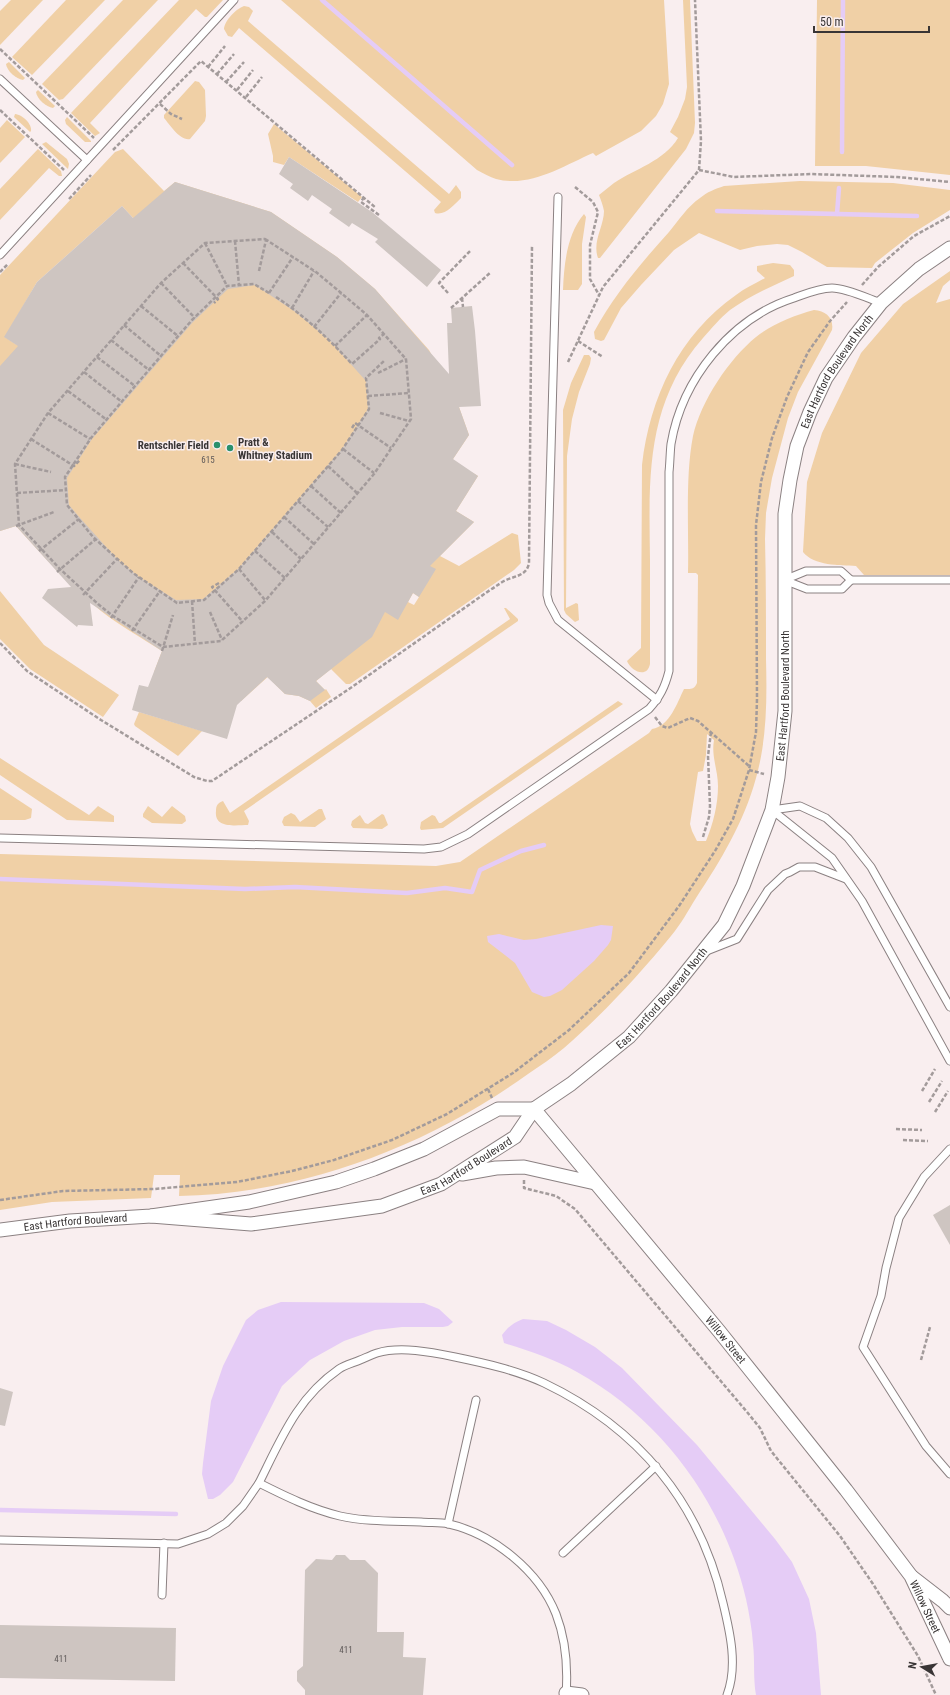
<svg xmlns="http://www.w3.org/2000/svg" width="950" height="1695" viewBox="0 0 950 1695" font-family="'Roboto Condensed',sans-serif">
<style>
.green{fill:#f0d0a6;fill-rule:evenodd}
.water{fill:#e5ccf6}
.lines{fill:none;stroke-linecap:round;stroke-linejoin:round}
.stream{stroke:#e5ccf6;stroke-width:4.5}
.building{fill:#cec5c1;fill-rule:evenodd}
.service-casing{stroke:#8b8182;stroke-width:9}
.minor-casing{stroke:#8b8182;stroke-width:15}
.path{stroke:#a39b9b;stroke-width:2.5;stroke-dasharray:4 2;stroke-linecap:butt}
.service{stroke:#fff;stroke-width:7}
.minor{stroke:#fff;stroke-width:13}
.poi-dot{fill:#29906c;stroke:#f9eeef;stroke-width:1.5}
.labels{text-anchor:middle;stroke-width:3;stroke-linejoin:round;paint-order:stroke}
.number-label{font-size:9px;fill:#5e5958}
.street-label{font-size:11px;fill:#393535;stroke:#f9eeef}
.poi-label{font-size:11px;font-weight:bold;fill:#393535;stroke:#f9eeef;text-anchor:start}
</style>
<rect width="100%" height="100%" fill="#f9eeef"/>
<g class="green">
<polygon points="11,0 43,0 0,45 0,11"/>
<polygon points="66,0 105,0 32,75 12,57"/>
<polygon points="123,0 158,0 63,99 59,100 42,84"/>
<polygon points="179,0 223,0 207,17 205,17 196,9 90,123 100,133 95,136 71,113"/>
<path d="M281 0H664L669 84 663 104 656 116 641 131 596 156 593 153C563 166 530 188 496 179 490 177 483 173 477 170Z"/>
<path d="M683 0H690L695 123 694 133 686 149 600 258H598C592 242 604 226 604 211 603 206 601 200 599 195 604 191 609 187 614 183 635 169 664 161 678 138L670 132 678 117 685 99 687 87Z"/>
<polygon points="817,0 950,0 950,175 866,166 815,166"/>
<path d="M244 6 249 7 253 11 248 21 449 194 456 185 461 192V198C454 205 445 216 435 213L434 210 441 202 239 28 232 37 228 36 224 29C225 20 236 9 244 6Z"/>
<path d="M9 62 25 78 23 80C16 79 7 71 6 64Z"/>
<path d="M195 81 199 82 205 90 206 116 205 121 190 139C180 141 170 125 164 118V115Z"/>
<path d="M38 90 55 106 53 108C46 107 37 99 36 92Z"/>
<path d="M15 114C23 115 32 124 31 131L30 132 14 117Z"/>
<polygon points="67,117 91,141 91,142 85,142 66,124 65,120"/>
<polygon points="7,120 25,137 0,163 0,128"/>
<polygon points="274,124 362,197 358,202 289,157 284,165 273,162 273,156 268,134"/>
<polygon points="46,142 67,159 69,164 68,169 42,144"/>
<polygon points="38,149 61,171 62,176 59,176 49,168 0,220 0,189"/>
<path d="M123 149 164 191 175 182 271 212 337 257 375 289 429 350 459 407 469 435 449 465 473 473 478 476 456 511 474 522 440 556 459 566 512 533 518 535 521 563 514 570 350 684H346L331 669 316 681 325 690 326 689 331 697 316 708 310 701 299 696 285 694 272 681 271 674 241 701 154 672 162 651C142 638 120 626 101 611 69 585 43 556 16 526L0 531V275L115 152ZM122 206 133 218 107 243 17 345 5 337 37 282ZM413 593 419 597 414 605 408 602Z"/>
<path d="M800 181 893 183 950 190V210L913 233 875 263 872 268 827 267 802 252 788 245 777 244 757 246 740 250 699 233 674 250 641 285 621 308 604 340 601 341 595 339 594 332C614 295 641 263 669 232 678 221 688 206 700 198 707 192 715 189 724 186Z"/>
<path d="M584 214 586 217 582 244V284L578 290H563C564 264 567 234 584 214Z"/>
<path d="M773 263 790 265 794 270V276C772 286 750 296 730 310 720 318 711 329 703 338 645 404 649 479 650 561 650 595 650 630 650 664 647 679 631 671 627 661L641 648 642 465C650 397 679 335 736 295 745 288 755 284 765 278L757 271V266Z"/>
<path d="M950 271V280L943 286 936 303 950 299V575H864L856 566C840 565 814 566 803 552L807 482 822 433 861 353 903 304Z"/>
<path d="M814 310C826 311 834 318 832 330L798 392 788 418 772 478 766 513 765 539C766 579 766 619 766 659 767 699 767 739 756 778 744 822 721 860 696 898 688 911 681 924 671 936 639 975 603 1014 564 1048 553 1057 540 1066 528 1074 428 1146 303 1194 179 1196L180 1175H154L151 1198 52 1202 0 1210V854L436 866 460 862 649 733 652 729C670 726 677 703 684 689 691 689 694 690 697 683L698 575 696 573H688C689 530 685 477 693 436 701 401 729 359 756 337 772 324 795 315 814 310ZM707 734 714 740C711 756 718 770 718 786 718 805 713 824 706 841H697L692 831 690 824 698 772 703 771 706 755Z"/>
<polygon points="584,355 589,355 591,358 590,364 579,392 572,419 567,456 566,608 576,603 578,604 579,620 575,622 566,614 564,610 563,410 571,383"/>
<polygon points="0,591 44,645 119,695 103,717 30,669 0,639"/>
<path d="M504 608H506L518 619V621L244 811 249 821 248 825C236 825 214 829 216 811 216 805 218 803 223 801L230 813 510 619Z"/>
<polygon points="618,701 623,704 443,828 421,830 420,828 421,822 432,815 435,816 439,823 441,823"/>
<polygon points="139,712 202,731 178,756 135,726 134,724"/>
<polygon points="0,758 89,815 98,806 114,816 114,822 67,820 0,775"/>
<polygon points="0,788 32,809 31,818 25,820 0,820"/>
<polygon points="148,806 162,817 172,806 185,816 186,821 182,824 152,823 143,817 143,814"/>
<polygon points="319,809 322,809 326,819 315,827 284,826 282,822 284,817 291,813 295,815 300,822"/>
<polygon points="382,814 384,815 388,825 382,829 353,828 351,825 352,821 360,815 365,823 368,824"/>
</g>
<g class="water">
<polygon points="601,925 613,926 611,940 608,945 594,961 562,990 550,996 544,997 532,992 515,963 488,942 487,936 499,934 524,940 536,939"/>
<polygon points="281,1302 424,1303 439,1309 453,1322 448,1326 443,1327 402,1327 375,1330 344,1341 310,1360 282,1386 233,1482 220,1495 213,1499 208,1499 202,1474 203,1463 211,1401 223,1366 246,1320 258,1310"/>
<path d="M523 1319 547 1321 566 1330 595 1347 622 1368 697 1445 775 1539 792 1562 809 1599 816 1633 821 1695H756C753 1678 755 1661 753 1644 752 1629 749 1613 746 1599 724 1504 662 1419 577 1372 554 1359 529 1351 504 1343L502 1335C508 1327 513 1323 523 1319Z"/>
</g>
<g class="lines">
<g class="stream">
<polyline points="322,0 512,165"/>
<polyline points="842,152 843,0"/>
<polyline points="717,211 917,216"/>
<polyline points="837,214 839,188"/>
<polyline points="0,879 245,889 295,887 407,893 445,888 472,892 480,870 521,851 544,845"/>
<polyline points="0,1510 176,1514"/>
</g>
</g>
<g class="building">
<polygon points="289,157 372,212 441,270 427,287 375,242 378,239 352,223 349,227 329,213 332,209 312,195 308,201 290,188 293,184 279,174"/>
<path d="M175 182 271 212 337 257 375 289 449 374 447 323H452L451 308 472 306 475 331 481 406 459 407 469 435 453 459 478 476 456 511 474 522 430 566 436 569 419 597 413 593 398 620 385 612 372 637 316 681 325 690 310 701 299 696 285 694 267 677 237 705 227 739 132 710 139 685 148 687 162 651 90 603 93 626 78 625 77 627 42 598 48 589 71 587 16 526 0 531V366L18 346 4 337 37 282 122 206 133 218ZM255 285 297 313 330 341 366 381 368 409 342 449 238 569 203 599 176 600 139 577 117 559 81 519 69 505 67 478 92 439 193 322 228 289Z"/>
<polygon points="950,1205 950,1245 933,1215"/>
<polygon points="0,1388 13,1392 5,1426 0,1425"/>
<polygon points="336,1555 345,1555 350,1560 365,1560 378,1573 377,1632 404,1632 403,1657 426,1658 423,1695 305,1695 305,1690 297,1681 297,1671 303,1666 305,1570 316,1559 332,1560"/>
<polygon points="0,1625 176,1628 175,1681 0,1678"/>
</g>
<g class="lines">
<defs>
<g id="service">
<polyline points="0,79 87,160"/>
<polyline points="558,197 547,595 549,603 558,620 657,700"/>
<polyline points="0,255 234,0"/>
<polyline points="784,580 806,571 841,571 851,580 950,580"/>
<polyline points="784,580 807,589 842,589 851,580"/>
<polyline points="772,810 832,858 862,901 950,1061"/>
<polyline points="772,810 800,806 826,818 848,838 871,867 950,1007"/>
<path d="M0 838 424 849 441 847 468 834 649 709C660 697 665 687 669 671V472C670 463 670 453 671 444 682 379 731 318 794 298 805 294 819 288 832 288 846 288 867 298 881 303"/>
<polyline points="704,952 737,939 768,890 785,874 790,872 799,867 815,867 846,879"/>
<polyline points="950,1149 924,1177 899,1218 886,1268 881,1296 863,1347 926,1446 950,1474"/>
<path d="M259 1483C281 1439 297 1398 339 1369 345 1365 353 1363 360 1360 365 1358 371 1355 377 1353 400 1346 431 1352 455 1357 484 1363 516 1370 544 1383 638 1428 700 1502 723 1603 730 1632 738 1666 727 1695"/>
<polyline points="448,1524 476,1400"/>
<path d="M0 1540 178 1544 208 1534 226 1523 243 1506 259 1483C285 1496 311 1509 340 1516 366 1522 395 1521 421 1522 430 1523 440 1522 449 1524 493 1534 539 1571 556 1614 566 1640 568 1668 566 1695"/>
<polyline points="563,1553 656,1466"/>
<polyline points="162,1595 164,1543"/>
</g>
<g id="minor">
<path id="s1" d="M534 1109 719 1331 846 1490 911 1576 950 1659"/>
<polyline points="462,1174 496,1168 524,1167 595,1183"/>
<path id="s2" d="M151 1216 251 1224 382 1206 441 1184 515 1137 534 1109 571 1084 629 1037 671 991 724 925 743 886 772 810 778 777 785 711V514L790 480 797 446 810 412 826 378 854 337 881 303 919 269 950 248"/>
<path id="s3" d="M0 1230 70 1221 151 1216 249 1202 336 1182 374 1169 424 1149 498 1109H534"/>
<polyline points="912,1577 943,1601 950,1608"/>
<polyline points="566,1693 582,1695"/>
</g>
</defs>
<use href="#service" class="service-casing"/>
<use href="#minor" class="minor-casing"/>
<g class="path">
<polyline points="0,49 94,138"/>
<polyline points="208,67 225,46"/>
<polyline points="217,74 234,54"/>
<polyline points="226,82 244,62"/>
<polyline points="237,90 253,70"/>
<polyline points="246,97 262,77"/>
<polyline points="160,104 171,114 182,119"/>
<polyline points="0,110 64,170"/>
<polyline points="113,150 201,61 376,208"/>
<polyline points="699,170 734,177 811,174 897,177 950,182"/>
<polyline points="575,187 593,202 598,212 590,245 590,279 599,295"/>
<polyline points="364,197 361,202 379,215 378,216"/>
<polyline points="69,199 91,175"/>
<polygon points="265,239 316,272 340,292 367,315 406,359 411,419 374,474 265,601 221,641 163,647 113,616 98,604 60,569 19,525 15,464 48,413 161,283 205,243"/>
<polyline points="235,241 239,285"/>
<polyline points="205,243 227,286"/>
<polyline points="183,263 218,299 214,303"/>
<polyline points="259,271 266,240"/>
<polyline points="0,272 8,264"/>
<polyline points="161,283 195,318"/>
<polyline points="862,285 878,267 914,236 950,216"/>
<polyline points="269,293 254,284 227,286 192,320 135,386 91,438 65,477 67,505 93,537 133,573 177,603 204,600 239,569 342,450 369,409 366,378 384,361"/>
<polyline points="269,293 293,257"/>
<polyline points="448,293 439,283 471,250"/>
<path d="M276 297C305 316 329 339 352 364L380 339 379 338 384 334"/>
<polyline points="462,298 463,307"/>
<polyline points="141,306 178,336"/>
<polyline points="292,308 314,271"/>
<polyline points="451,308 491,272"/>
<polyline points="124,325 161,356"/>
<polyline points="314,327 341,293"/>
<polyline points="111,340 149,370"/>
<polyline points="578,341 603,357"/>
<polyline points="335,346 367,315"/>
<polyline points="97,357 135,386"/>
<polyline points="568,362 603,287 699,170 701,141 695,0"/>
<polyline points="84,372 122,402"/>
<polyline points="378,373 406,359"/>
<polyline points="68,391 107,420"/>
<polyline points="368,396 409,393"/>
<polyline points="48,413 90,439"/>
<polyline points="380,413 409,421"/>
<polyline points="352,428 355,423 391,448"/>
<polyline points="31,439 74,466 80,460"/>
<polyline points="343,449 374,473"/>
<polyline points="15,464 51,472"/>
<polyline points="328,466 357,493"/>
<polyline points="311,486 341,513"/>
<polyline points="17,493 65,490"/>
<polyline points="298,501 328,527"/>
<polyline points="284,517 314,544"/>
<polyline points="16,526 54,512"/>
<polyline points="272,532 301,559"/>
<polyline points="39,551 79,519"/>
<polyline points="255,551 285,578"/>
<polyline points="239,569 265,600"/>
<polyline points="57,572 96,539"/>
<polyline points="219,583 212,587 243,622"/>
<polyline points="83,595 117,559"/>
<polyline points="192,601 195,644"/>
<polyline points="210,612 222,640"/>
<polyline points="111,618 139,577"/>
<polyline points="132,631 160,591"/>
<path d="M0 643 27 671 101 720 194 777 207 781H212L352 687 490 590C495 587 499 584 504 581 514 576 527 576 529 563L532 245"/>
<polyline points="162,651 173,615"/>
<polyline points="655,717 662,726 668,728 690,718 698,721 749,766"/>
<polyline points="749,770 764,774"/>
<polyline points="703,837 709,817 710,806 708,756 711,732"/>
<polyline points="488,1089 492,1098"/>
<polyline points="922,1091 935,1069"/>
<polyline points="929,1102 942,1081"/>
<polyline points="935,1112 948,1091"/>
<polyline points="896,1129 922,1130"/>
<polyline points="903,1140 928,1141"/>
<polyline points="524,1180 524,1188 556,1196 575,1209 747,1412 760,1428 771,1451 840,1536 873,1584 918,1656 936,1695"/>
<polyline points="0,1200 63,1191 154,1189 237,1182 292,1171 334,1160 392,1140 447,1114 513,1073 569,1030 629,973 679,906 715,851 733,819 749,770 756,732 757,699 756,525 761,482 772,438 787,397 808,352 830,321 847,302"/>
<polyline points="921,1360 930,1327"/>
</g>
<use href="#service" class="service"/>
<use href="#minor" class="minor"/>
</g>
<g class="poi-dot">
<circle cx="217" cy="445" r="4"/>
<circle cx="230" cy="448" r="4"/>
</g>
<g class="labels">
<g class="number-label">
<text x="208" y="463">615</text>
<text x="346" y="1653">411</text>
<text x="61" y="1662">411</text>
</g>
<g class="street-label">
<text dy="4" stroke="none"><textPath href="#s2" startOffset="1259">East Hartford Boulevard North</textPath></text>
<text dy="4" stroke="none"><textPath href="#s2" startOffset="923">East Hartford Boulevard North</textPath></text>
<text dy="4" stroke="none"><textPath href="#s2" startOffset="587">East Hartford Boulevard North</textPath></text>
<text dy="4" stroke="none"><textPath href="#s2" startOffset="326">East Hartford Boulevard</textPath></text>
<text dy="4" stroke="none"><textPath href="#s3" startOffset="76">East Hartford Boulevard</textPath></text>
<text dy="4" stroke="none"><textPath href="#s1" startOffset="300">Willow Street</textPath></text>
<text dy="4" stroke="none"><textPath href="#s1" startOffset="634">Willow Street</textPath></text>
</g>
<g class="poi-label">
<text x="238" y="446">Pratt &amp;<tspan x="238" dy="13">Whitney Stadium</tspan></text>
<text x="209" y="449" text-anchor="end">Rentschler Field</text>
</g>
</g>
<g transform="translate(922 1667) rotate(281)" stroke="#f9eeef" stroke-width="3" paint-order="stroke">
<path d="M0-3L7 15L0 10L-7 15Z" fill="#393535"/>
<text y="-6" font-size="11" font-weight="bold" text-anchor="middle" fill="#393535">N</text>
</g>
<path d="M814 26v6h115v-6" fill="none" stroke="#393535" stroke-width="2"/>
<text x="820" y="26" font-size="12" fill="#393535" stroke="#f9eeef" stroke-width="3" paint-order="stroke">50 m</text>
</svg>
